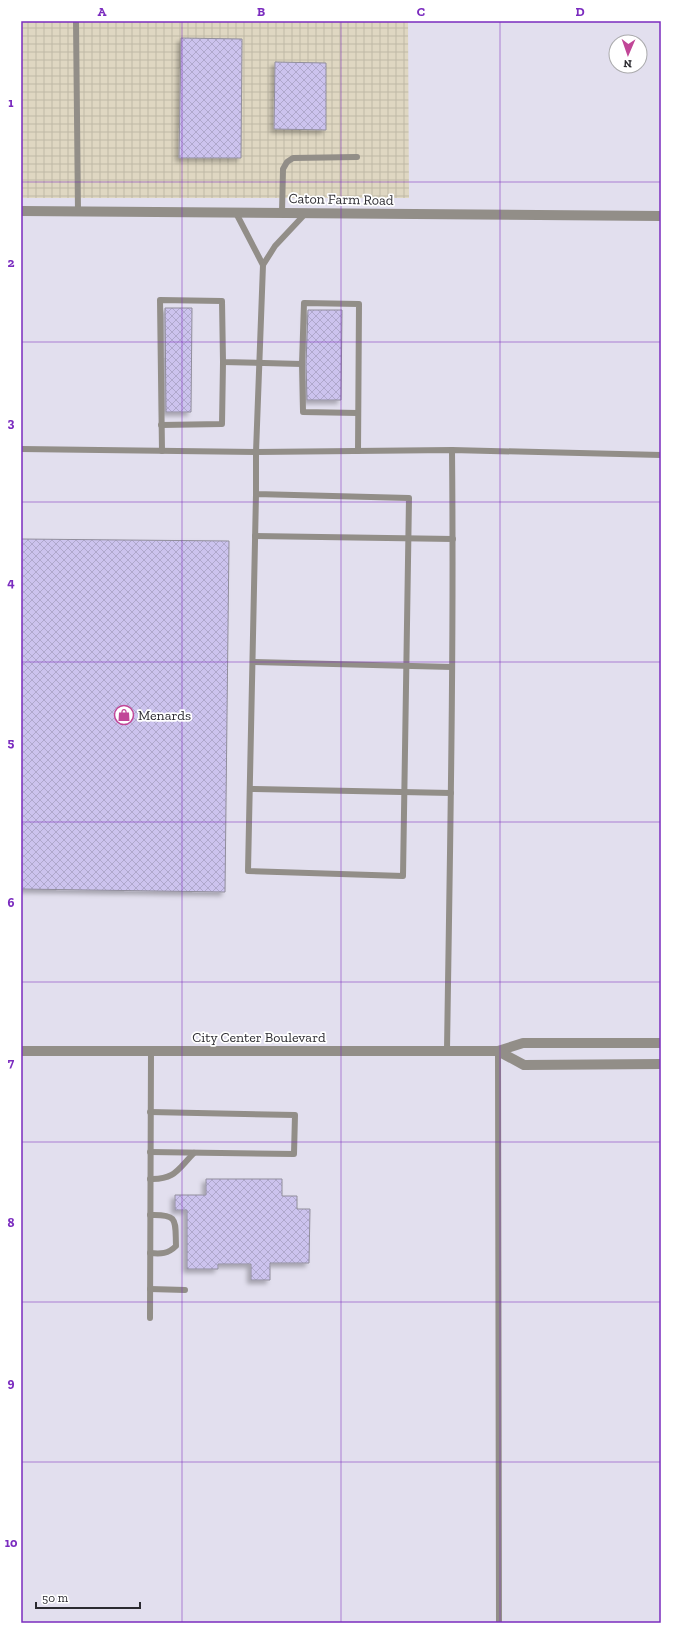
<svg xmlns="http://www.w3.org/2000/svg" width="682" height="1644" viewBox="0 0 682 1644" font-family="'Zilla Slab',serif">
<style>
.industrial{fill:url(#industrial-grid)}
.building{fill:url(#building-cross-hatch);stroke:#918e9c;filter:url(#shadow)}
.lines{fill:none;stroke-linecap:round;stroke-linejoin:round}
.service{stroke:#928e88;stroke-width:6}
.minor{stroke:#928e88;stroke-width:10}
.tertiary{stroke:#928e88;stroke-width:10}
.grid{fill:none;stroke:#7b2cbf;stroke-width:1;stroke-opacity:0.55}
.labels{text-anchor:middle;stroke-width:3.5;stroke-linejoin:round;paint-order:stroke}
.street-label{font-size:14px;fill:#2b2a30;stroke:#fff}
.poi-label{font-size:14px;fill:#2b2a30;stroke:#fff;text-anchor:start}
.neatline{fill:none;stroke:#7b2cbf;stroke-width:1.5}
.grid-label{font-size:13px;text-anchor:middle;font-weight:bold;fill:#7b2cbf}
</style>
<defs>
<pattern id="industrial-grid" width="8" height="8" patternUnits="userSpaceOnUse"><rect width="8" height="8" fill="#dfd7c2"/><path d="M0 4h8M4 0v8" fill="none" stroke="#c0b9a7"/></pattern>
<pattern id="building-cross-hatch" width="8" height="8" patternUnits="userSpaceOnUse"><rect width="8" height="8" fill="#ccc3ee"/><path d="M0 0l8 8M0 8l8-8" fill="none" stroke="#afa8cc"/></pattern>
<filter id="shadow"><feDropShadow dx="-3.5" dy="3.5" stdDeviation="2" flood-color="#0004"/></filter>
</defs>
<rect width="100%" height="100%" fill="#e2dfee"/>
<polygon class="industrial" points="21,21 408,21 409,198 21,198"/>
<g class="building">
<polygon points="181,38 242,39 241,158 179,158"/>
<polygon points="275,62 326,63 326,130 274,129"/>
<polygon points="165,308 192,308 191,412 166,412"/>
<polygon points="308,310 342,310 341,400 307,400 306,364"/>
<polygon points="21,539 229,541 225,892 21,889"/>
<polygon points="206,1179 282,1179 282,1196 297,1196 297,1209 310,1209 309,1263 270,1263 270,1280 251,1280 251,1264 218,1264 218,1269 187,1269 187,1210 175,1210 175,1195 206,1195"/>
</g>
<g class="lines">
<g class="service">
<polyline points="76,21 78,212"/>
<polyline points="282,212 283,169 287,162 293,158 357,157"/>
<polyline points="236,213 263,265 275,246 305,214"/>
<polyline points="302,364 303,412 358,413"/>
<polyline points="161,425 222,424 223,362"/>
<polyline points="21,449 256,452 452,450 661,455"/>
<polyline points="162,451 160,300 222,301 223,362 302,364 304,303 359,304 358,451"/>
<polyline points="256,494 409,498 403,876 248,871 256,494 256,452 263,265"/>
<polyline points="255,536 453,539"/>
<polyline points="253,662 452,667"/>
<polyline points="250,789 451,793"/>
<path d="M447 1050C450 850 454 650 452 450"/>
<polyline points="498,1051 499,1623"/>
<polyline points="150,1152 294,1154 295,1115 150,1112"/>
<path d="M150 1179C175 1180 178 1169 194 1153"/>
<path d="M150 1253C161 1254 168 1254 176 1246 175 1220 179 1214 150 1215"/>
<polyline points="150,1289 185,1290"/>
<polyline points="150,1318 151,1052"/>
</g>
<g class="minor">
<polyline points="21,1051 498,1051 523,1043 661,1043"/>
<polyline points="498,1051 524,1065 661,1064"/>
</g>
<polyline class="tertiary" points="21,211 661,216"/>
</g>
<path class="grid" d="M182 21V1623M341 21V1623M500 21V1623M21 182H661M21 342H661M21 502H661M21 662H661M21 822H661M21 982H661M21 1142H661M21 1302H661M21 1462H661"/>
<defs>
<symbol id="shop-ring" viewBox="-11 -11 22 22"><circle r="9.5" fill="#fff" stroke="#c14697" stroke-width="1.5"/><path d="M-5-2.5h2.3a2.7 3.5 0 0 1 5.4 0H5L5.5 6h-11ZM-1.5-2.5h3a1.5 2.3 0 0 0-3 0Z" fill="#c14697"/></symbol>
</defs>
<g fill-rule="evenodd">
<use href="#shop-ring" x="113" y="704" width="22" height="22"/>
</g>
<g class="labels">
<g class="street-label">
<text transform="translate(341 199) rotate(1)" y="5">Caton Farm Road</text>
<text x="259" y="1042">City Center Boulevard</text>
</g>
<g class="poi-label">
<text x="138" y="720">Menards</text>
</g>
</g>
<rect width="682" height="1644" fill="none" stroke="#ffffff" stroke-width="44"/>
<g transform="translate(628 54) rotate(182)"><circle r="19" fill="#ffffff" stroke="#aaaaac"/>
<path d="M0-3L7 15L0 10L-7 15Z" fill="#c14697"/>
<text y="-6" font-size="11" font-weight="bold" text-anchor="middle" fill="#2b2a30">N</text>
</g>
<path d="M36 1602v6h104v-6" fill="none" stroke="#2b2a30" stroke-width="2"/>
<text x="42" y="1602" font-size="12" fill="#2b2a30" stroke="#ffffff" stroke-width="3" paint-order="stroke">50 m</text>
<rect x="22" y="22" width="638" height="1600" class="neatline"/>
<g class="grid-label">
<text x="102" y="16">A</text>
<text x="261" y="16">B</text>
<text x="421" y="16">C</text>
<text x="580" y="16">D</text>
<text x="11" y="107">1</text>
<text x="11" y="267">2</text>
<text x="11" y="427">3</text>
<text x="11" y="587">4</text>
<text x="11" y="747">5</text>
<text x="11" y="907">6</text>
<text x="11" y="1067">7</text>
<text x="11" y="1227">8</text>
<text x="11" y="1387">9</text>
<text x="11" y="1547">10</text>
</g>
</svg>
